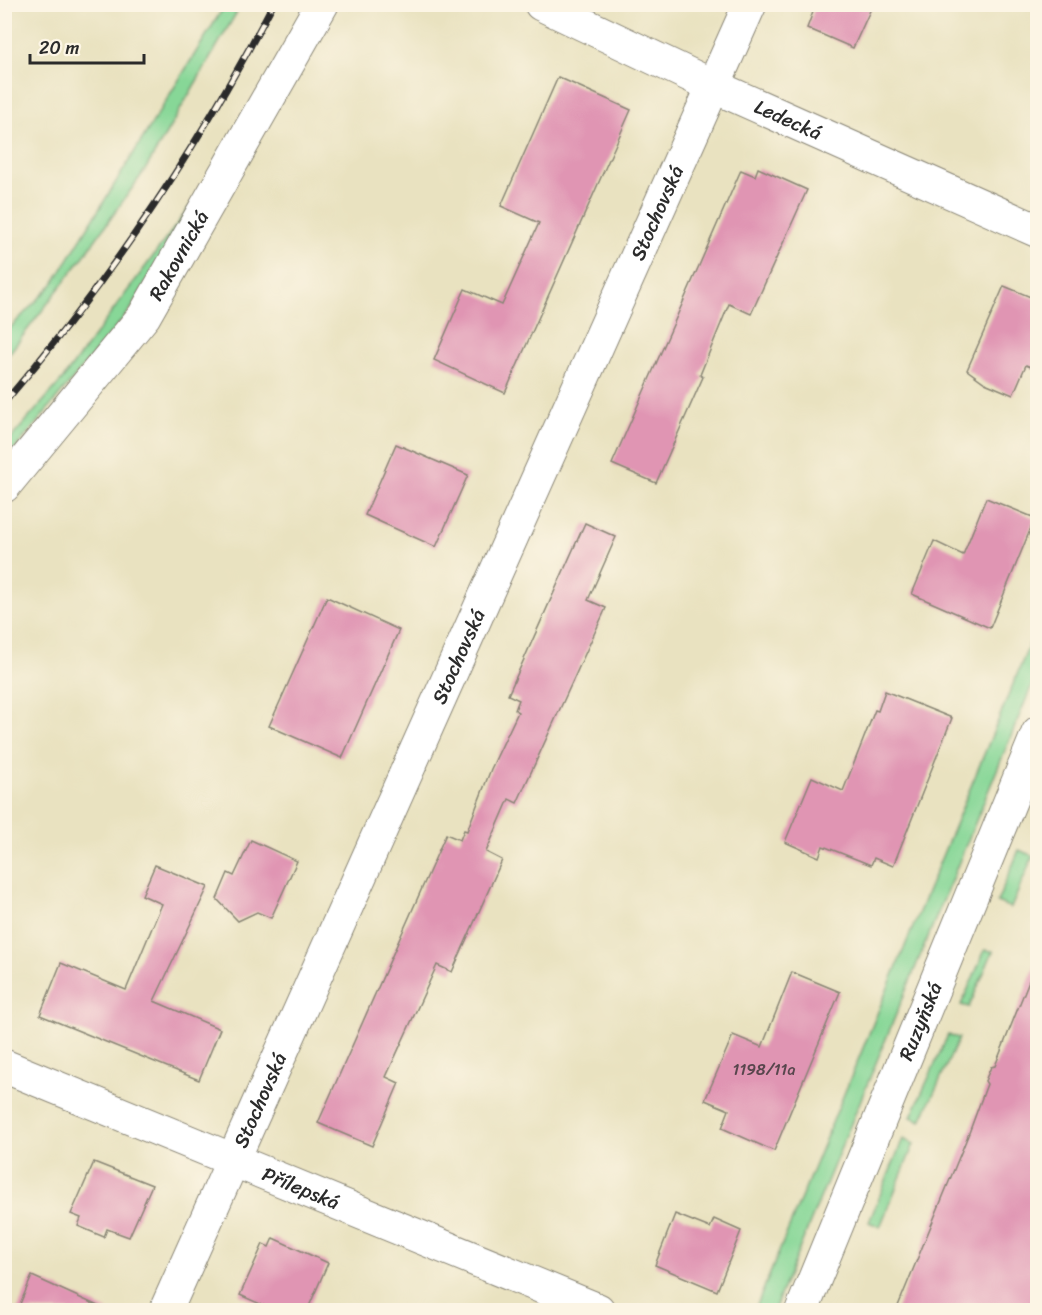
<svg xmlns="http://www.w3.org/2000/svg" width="1042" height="1315" viewBox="0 0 1042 1315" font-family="Sriracha,sans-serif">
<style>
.green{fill:#87d797;stroke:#598161;stroke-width:1.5}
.building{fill:#e095b3}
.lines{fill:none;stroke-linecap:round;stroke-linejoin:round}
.minor-casing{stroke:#8a8676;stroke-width:35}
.minor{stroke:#fff;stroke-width:33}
.rail-casing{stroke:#2b2b2b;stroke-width:7}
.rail{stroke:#fcf5e5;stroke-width:4.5;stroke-dasharray:14;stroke-linecap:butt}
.labels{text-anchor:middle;stroke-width:4.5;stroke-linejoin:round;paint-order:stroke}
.number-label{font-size:16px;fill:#58464d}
.street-label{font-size:20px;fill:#2b2b2b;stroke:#fcf5e5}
</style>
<rect width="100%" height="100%" fill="#fcf5e5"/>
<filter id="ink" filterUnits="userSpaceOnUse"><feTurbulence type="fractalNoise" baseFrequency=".0167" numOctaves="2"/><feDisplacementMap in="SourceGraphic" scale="12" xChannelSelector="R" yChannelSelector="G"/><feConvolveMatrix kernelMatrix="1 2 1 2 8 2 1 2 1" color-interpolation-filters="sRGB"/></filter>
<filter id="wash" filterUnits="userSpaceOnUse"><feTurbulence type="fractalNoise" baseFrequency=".008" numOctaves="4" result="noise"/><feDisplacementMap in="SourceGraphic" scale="24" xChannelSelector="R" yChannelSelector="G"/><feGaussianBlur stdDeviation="1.35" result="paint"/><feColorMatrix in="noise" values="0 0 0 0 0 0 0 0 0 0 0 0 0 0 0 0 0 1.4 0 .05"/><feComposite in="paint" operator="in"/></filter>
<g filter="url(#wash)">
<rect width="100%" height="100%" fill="#e9e2c0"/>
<g class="green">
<polygon points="225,5 241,5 145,170 84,256 5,359 5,333 53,284"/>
<polygon points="193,202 131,309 5,461 5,445 62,380"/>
<polygon points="1037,626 1037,673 774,1310 755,1310"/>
<polygon points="1019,850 1033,856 1011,908 997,902"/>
<polygon points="985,950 993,951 969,1007 961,1005"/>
<polygon points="948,1035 959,1038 921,1121 911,1117"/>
<polygon points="903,1139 914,1144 880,1227 869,1222"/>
</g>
<g id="blocks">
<g class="building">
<polygon points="816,4 873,4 853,48 807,28"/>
<polygon points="558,77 631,110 505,393 434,360 465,289 502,305 539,223 501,206"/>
<polygon points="758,168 807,190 751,314 729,304 700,375 703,377 656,483 612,464 741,170 755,176"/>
<polygon points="1004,286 1038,300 1038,370 1026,365 1013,395 985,383 967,370"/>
<polygon points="396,444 468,475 436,547 365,515"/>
<polygon points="986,498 1035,518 990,628 912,594 934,541 963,555"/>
<polygon points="585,523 616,537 588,600 606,608 517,803 509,799 486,852 502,860 452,972 437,965 386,1077 399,1083 372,1146 318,1123 446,834 460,840 464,830 467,831 491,769 518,712 515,710 519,700 508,695"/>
<polygon points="327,597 399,630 342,758 269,726"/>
<polygon points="885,691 952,718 893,866 874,858 871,865 823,846 819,857 785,842 812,777 843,791 875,710 878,711"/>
<polygon points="251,840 297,861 271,918 257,912 238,921 217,899 228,873 234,876"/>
<polygon points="155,865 208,887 154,1001 220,1029 199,1080 40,1015 61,963 126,990 162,904 142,895"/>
<polygon points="1036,963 1038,1311 896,1311 969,1133 987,1084 985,1081 991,1067 995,1066"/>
<polygon points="792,972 840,992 774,1151 722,1128 729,1110 705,1100 733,1035 762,1047"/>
<polygon points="94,1162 152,1185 129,1237 107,1229 104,1237 78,1226 81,1218 71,1214"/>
<polygon points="675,1214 710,1228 714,1219 741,1231 717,1291 655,1265"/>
<polygon points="273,1238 328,1263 307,1311 276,1311 240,1295 263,1244 269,1247"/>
<polygon points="32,1276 109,1311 17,1311"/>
</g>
</g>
</g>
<g filter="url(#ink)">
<use href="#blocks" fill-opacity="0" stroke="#8a8676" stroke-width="1.5"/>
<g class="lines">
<defs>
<g id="minor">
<path id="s1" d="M541 4 713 86 1038 231"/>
<path id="s2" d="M4 486 144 316 322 4"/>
<path id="s3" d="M4 1066 598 1310"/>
<path id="s4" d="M166 1310 750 4"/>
<path id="s5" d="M802 1310 1038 733"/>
</g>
</defs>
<use href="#minor" class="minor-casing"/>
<use href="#minor" class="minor"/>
<defs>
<path id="rail" d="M4 403C110 280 198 148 273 4"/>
</defs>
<use href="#rail" class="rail-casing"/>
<use href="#rail" class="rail"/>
</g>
</g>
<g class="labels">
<g class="number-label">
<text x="764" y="1075">1198/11a</text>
</g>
<g class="street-label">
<text dy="7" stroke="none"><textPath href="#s1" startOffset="273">Ledecká</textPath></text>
<text dy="7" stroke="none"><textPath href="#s4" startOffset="1202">Stochovská</textPath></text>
<text dy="7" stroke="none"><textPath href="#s2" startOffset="290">Rakovnická</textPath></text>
<text dy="7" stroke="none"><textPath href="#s4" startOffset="716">Stochovská</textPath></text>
<text dy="7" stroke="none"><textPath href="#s5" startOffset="312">Ruzyňská</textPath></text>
<text dy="7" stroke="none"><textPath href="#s4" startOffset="230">Stochovská</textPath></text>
<text dy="7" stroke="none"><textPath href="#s3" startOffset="321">Přílepská</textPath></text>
</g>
</g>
<rect width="1042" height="1315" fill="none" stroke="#fcf5e5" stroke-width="24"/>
<path d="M30 54v9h114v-9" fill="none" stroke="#2b2b2b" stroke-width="3"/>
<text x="39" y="54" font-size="18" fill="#2b2b2b" stroke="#fcf5e5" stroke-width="4.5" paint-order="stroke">20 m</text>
</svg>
